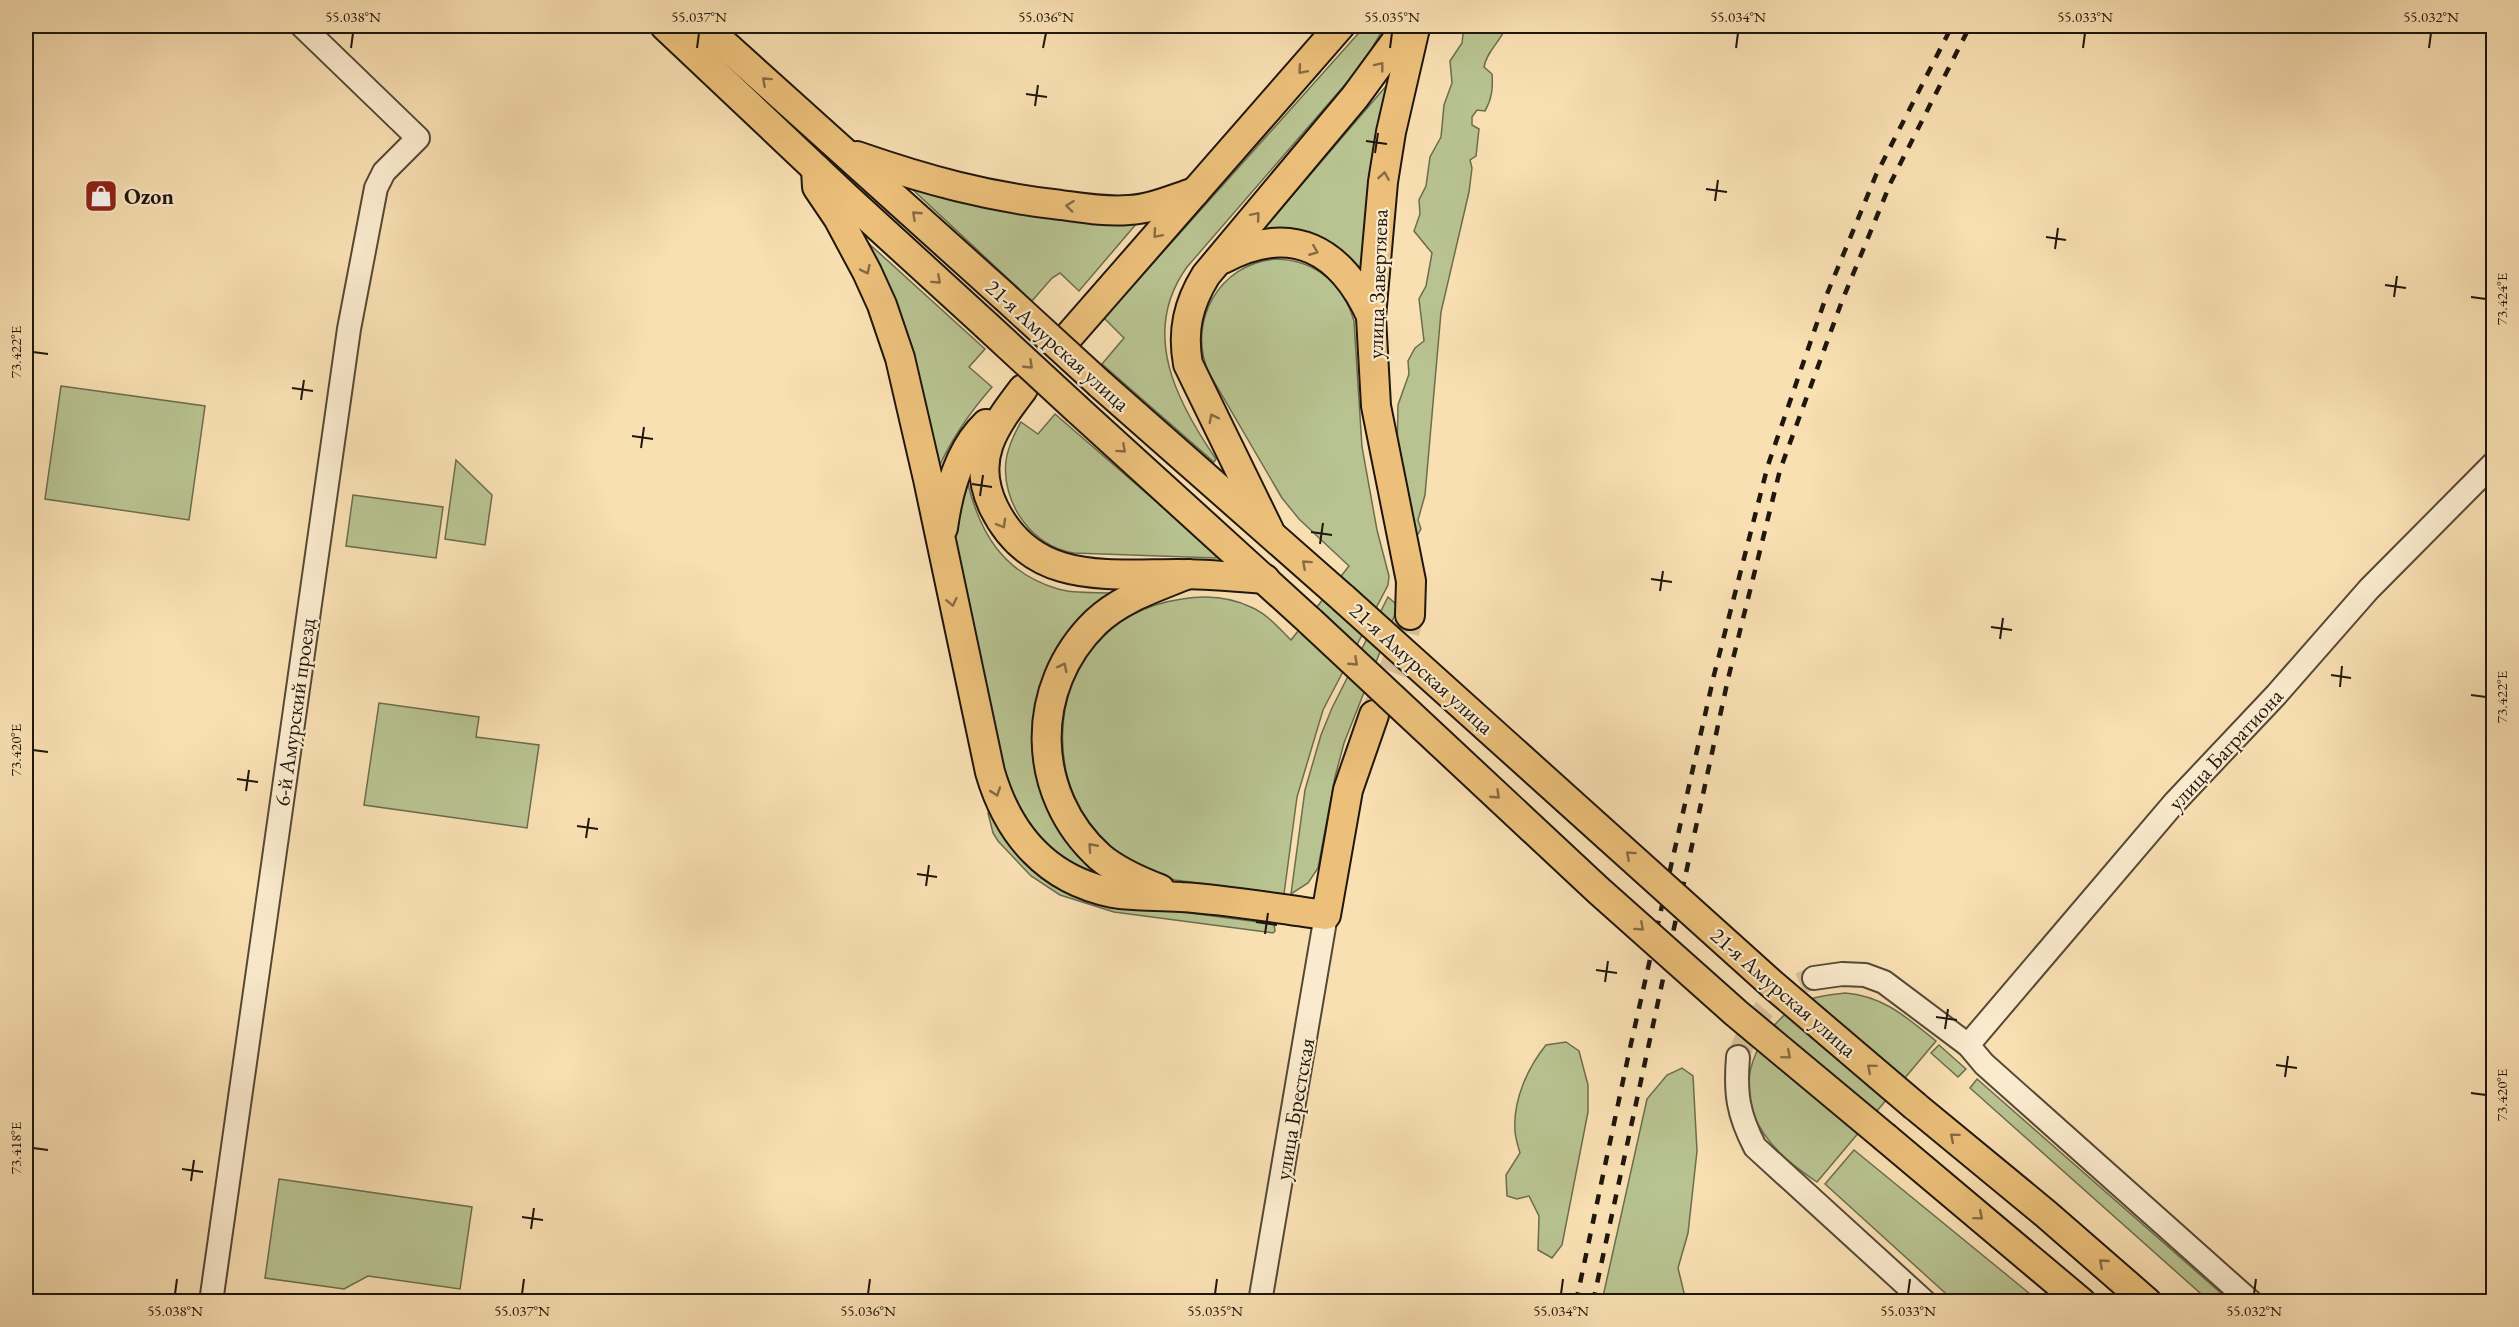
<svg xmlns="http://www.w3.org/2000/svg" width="2519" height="1327" viewBox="0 0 2519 1327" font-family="'EB Garamond',serif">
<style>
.green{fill:#b8c391;stroke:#6c6c4f;stroke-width:1.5}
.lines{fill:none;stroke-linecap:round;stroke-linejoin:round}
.minor-tunnel{stroke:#d8c29a;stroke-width:22;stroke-dasharray:22 11;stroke-linecap:butt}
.major-tunnel{stroke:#d8c29a;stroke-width:28;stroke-dasharray:28 14;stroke-linecap:butt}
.minor-casing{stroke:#564836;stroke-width:26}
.major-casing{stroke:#1f160d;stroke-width:32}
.minor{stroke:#fbebce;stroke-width:22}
.major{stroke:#ecc07a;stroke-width:28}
.rail{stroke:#1f160d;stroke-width:4.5;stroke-dasharray:10 10;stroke-linecap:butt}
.major-bridge-casing{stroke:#1f160d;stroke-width:32;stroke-linecap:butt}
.major-bridge{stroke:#ecc07a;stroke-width:28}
.oneway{stroke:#866b44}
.ticks{fill:none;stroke:#1f160d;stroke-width:2}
.labels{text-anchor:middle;stroke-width:4.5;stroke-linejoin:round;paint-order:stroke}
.poi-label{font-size:22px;font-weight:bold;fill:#1f160d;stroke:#fbebce;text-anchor:start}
.street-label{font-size:22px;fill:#1f160d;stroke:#fbebce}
.neatline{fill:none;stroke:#1f160d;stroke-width:2}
.ticks-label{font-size:15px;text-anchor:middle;fill:#1f160d}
</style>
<rect width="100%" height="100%" fill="#f9e0b3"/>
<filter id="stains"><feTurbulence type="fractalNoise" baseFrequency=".00333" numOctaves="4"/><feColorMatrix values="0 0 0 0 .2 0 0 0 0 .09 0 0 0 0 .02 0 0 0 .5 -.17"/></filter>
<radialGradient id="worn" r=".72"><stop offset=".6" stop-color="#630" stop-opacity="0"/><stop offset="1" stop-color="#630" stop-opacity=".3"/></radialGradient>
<g class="green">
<path d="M1365 26H1385L1368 55 1355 73 1187 267C1140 332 1176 401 1216 459L1214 462 1102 364 1124 338 1104 318Z"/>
<path d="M1464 26H1506C1501 42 1487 50 1484 67L1492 74C1493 88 1492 99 1485 111L1477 110 1472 117V125L1479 129 1476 156 1470 160 1472 168 1469 192 1441 312 1425 495 1418 520 1421 529 1418 534 1414 532 1397 454 1398 405 1409 374 1408 361 1415 348 1424 341 1419 299 1426 286 1432 253 1414 231 1420 214 1419 200 1426 186 1430 157 1441 137 1444 105 1452 83 1450 61 1462 43Z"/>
<polygon points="1393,78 1365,274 1262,231"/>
<polygon points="910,187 1137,223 1079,291 1060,273 1052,278 1032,301"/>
<path d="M866 241 985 349 969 367 992 387C970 412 953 436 939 467Z"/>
<path d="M1276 259C1316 260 1343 284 1354 321L1362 447 1377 530 1389 576 1388 585 1323 710 1297 797 1284 894 1175 880C1021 842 1027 621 1182 599 1206 595 1231 597 1253 608 1268 615 1280 629 1291 640L1349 566 1299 519 1282 498 1209 373C1186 323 1219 263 1276 259Z"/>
<polygon points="61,386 205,406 189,520 45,499"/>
<path d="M1055 414 1211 549 1217 555 1216 558 1074 553C1032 547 1001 502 1006 461 1008 446 1014 434 1021 422L1038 434Z"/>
<polygon points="456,460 492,495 485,545 445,539"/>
<path d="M967 480C979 532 1003 573 1058 589 1075 594 1095 592 1113 593L1038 727 1108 881 1054 855 1009 799 954 553 955 528Z"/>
<polygon points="353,495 443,507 436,558 346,546"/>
<polygon points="1388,597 1396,604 1395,614 1344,743 1335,777 1318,868 1308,883 1291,894 1305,790 1321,735 1332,708"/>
<polygon points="379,703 479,717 476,737 539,745 527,828 364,805"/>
<polygon points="991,812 1114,903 1274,924 1275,931 1273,933 1114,912 1060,895 1031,876 998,841 993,833 988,813"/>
<path d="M1845 993C1884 996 1907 1018 1936 1041L1817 1182C1790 1164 1765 1144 1753 1113 1735 1069 1771 1012 1814 998 1824 995 1835 994 1845 993Z"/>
<path d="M1566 1042 1579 1051 1588 1085V1112L1562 1245 1552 1258 1538 1250 1539 1216 1529 1196 1517 1199 1507 1196 1506 1175 1520 1153C1518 1146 1515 1137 1515 1130 1513 1100 1528 1067 1546 1045Z"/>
<polygon points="1939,1045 1966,1069 1958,1077 1931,1053"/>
<polygon points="1682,1068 1693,1076 1697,1151 1688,1233 1678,1268 1686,1301 1602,1301 1647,1099 1667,1075"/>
<polygon points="1977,1079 2230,1301 2209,1301 1970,1088"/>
<polygon points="1854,1150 2024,1289 2038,1301 1954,1301 1825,1184"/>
<polygon points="279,1179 472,1207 460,1289 368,1276 344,1289 265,1278"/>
</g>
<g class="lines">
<path class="minor-tunnel" d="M1738 1057C1753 1017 1772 992 1814 978"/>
<polyline class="major-tunnel" points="1376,711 1400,652 1410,615"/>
<defs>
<g id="minor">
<polyline points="1814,978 1842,974 1865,975 1884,982 1968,1045 1984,1064 2251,1302"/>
<polyline points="1968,1045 2175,802 2276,695 2369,589 2494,463"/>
<path d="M1738 1057C1735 1094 1738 1114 1755 1147L1925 1302"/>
<polyline points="211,1302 349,329 376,188 384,172 418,138 302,26"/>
<polyline points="1260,1302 1326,915"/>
</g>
<g id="major">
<polyline points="665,26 847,198 986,325"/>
<polyline points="704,26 1005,297"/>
<path d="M857 156C926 180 988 197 1061 205 1083 208 1106 212 1129 210 1151 209 1173 199 1195 192"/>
<path d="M816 169 817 187 838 218 867 272 882 305 900 358 928 479 990 772C1008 834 1047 880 1113 893 1136 897 1159 895 1181 897 1230 900 1278 909 1326 915L1348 790 1374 715"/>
<path d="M1223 259C1292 222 1341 250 1371 316"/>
<polyline points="1070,335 1340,26"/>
<polyline points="1100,384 1343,598"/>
<path d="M1023 389C994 427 970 459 994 508 1032 585 1105 574 1178 574 1207 574 1236 577 1265 579"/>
<polyline points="1078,410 1311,622"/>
<path d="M943 528C948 491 959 450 986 424"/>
<path d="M1269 530 1188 364C1182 331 1188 304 1206 275L1355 97 1407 26"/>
<polyline points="1410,615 1411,581 1376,406 1371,317 1383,182 1391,132 1415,28"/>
<path d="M1160 889C1139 881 1118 872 1100 857 1030 794 1029 687 1096 622 1121 598 1157 587 1188 574"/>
<polyline points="1915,1106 2046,1214 2147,1302"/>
<polyline points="1886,1138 2081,1302"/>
</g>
</defs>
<use href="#minor" class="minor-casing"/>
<use href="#major" class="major-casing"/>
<use href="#minor" class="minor"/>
<use href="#major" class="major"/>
<g class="rail">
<polyline points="1576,1302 1630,1048 1714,675 1768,465 1827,294 1876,175 1952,26"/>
<polyline points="1593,1302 1728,679 1780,470 1842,301 1891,182 1970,26"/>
</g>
<defs>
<g id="major-bridge">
<polyline points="1005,297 1100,384"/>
<polyline points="986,325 1078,410"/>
<polyline points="1343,598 1773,985 1915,1106"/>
<polyline points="1311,622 1598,890 1736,1013 1886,1138"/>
</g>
</defs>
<use href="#major-bridge" class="major-bridge-casing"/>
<use href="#major-bridge" class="major-bridge"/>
</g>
<defs><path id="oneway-chevron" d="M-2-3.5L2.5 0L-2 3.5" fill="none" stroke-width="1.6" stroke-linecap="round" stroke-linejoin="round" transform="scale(1.5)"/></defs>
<g class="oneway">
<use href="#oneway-chevron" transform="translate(1380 66) rotate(-52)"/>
<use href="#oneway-chevron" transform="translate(1302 70) rotate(131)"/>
<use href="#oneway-chevron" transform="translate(766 81) rotate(-138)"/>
<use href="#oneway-chevron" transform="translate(1384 176) rotate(-81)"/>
<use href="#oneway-chevron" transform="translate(1070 206) rotate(-173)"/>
<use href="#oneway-chevron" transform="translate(916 215) rotate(-137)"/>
<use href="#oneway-chevron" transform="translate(1256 216) rotate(-50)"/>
<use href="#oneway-chevron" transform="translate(1157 234) rotate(131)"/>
<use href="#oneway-chevron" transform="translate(1314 251) rotate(22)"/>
<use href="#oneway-chevron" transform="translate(866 270) rotate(64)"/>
<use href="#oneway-chevron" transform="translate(937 280) rotate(42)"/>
<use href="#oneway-chevron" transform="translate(1029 365) rotate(43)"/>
<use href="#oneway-chevron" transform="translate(1213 418) rotate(-117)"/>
<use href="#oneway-chevron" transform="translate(1122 449) rotate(42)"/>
<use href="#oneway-chevron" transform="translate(1002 524) rotate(60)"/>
<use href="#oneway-chevron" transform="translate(1306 564) rotate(-138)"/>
<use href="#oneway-chevron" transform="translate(952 602) rotate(78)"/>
<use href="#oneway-chevron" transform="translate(1354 662) rotate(43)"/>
<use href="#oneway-chevron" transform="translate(1063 667) rotate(-63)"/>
<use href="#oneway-chevron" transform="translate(996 792) rotate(71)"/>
<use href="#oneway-chevron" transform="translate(1496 795) rotate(43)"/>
<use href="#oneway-chevron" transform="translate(1092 847) rotate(-132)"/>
<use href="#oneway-chevron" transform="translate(1630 855) rotate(-138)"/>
<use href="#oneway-chevron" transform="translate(1640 927) rotate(42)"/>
<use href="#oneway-chevron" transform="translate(1787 1055) rotate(40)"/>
<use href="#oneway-chevron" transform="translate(1871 1068) rotate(-140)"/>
<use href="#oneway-chevron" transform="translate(1954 1137) rotate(-140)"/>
<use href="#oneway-chevron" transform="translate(1979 1216) rotate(40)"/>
<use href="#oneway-chevron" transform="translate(2103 1263) rotate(-139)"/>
</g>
<path class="ticks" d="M351 48 353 33M697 48 699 33M1043 48 1046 33M1390 48 1392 33M1736 48 1738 33M2083 48 2085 33M2429 48 2431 33M1026 94 1047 97M1035 106 1038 85M1366 141 1387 144M1375 153 1378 133M1706 189 1727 192M1715 201 1718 180M2046 237 2066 240M2055 249 2058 228M2385 285 2406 288M2394 297 2397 276M2471 297 2486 299M33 352 48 354M292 388 313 391M301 400 304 380M632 436 653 439M641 448 644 427M972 484 992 487M980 496 983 475M1311 532 1332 535M1320 544 1323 523M1651 579 1672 582M1660 591 1663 571M1991 627 2012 630M2000 639 2003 618M2331 675 2351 678M2340 687 2342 666M2471 695 2486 697M33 750 48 752M237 779 258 782M246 791 249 770M577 826 598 829M586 838 589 818M917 874 937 877M926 886 929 865M1256 922 1277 925M1265 934 1268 913M1596 970 1617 973M1605 982 1608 961M1936 1017 1957 1020M1945 1029 1948 1009M2276 1065 2297 1068M2285 1077 2288 1056M2471 1093 2486 1095M33 1148 48 1150M182 1169 203 1172M191 1181 194 1160M522 1217 543 1220M531 1229 534 1208M175 1294 177 1279M522 1294 524 1279M868 1294 870 1279M1215 1294 1217 1279M1561 1294 1563 1279M1908 1294 1910 1279M2254 1294 2256 1279"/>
<defs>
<symbol id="shop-square" viewBox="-11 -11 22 22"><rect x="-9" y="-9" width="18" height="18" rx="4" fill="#8f2418" stroke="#fbebce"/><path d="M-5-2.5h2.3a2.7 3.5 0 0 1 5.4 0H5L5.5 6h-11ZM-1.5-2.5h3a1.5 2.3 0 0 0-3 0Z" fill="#fff"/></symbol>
</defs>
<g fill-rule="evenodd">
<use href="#shop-square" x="82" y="177" width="38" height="38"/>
</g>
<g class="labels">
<g class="poi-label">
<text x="124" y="204">Ozon</text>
</g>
<g class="street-label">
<text transform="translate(1377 284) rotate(-88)" y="8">улица Завертяева</text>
<text transform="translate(1058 345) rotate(42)" y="8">21-я Амурская улица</text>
<text transform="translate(1422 668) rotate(42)" y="8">21-я Амурская улица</text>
<text transform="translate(294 712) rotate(-82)" y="8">6-й Амурский проезд</text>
<text transform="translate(2225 749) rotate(-47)" y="8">улица Багратиона</text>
<text transform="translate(1784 992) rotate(41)" y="8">21-я Амурская улица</text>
<text transform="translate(1294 1109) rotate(-80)" y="8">улица Брестская</text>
</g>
</g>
<rect width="2519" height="1327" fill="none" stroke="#f9e0b3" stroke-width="66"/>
<rect x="33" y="33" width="2453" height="1261" class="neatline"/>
<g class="ticks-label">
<text x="353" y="22">55.038°N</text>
<text x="699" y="22">55.037°N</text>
<text x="1046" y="22">55.036°N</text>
<text x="1392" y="22">55.035°N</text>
<text x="1738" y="22">55.034°N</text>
<text x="2085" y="22">55.033°N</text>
<text x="2431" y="22">55.032°N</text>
<text transform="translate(2502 299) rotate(-90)" y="5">73.424°E</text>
<text transform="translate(16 352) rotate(-90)" y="5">73.422°E</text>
<text transform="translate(2502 697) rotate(-90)" y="5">73.422°E</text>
<text transform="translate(16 750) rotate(-90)" y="5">73.420°E</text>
<text transform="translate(2502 1095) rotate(-90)" y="5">73.420°E</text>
<text transform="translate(16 1148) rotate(-90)" y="5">73.418°E</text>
<text x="175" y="1316">55.038°N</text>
<text x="522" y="1316">55.037°N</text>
<text x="868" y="1316">55.036°N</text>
<text x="1215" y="1316">55.035°N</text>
<text x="1561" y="1316">55.034°N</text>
<text x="1908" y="1316">55.033°N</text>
<text x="2254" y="1316">55.032°N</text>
</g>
<rect width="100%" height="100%" filter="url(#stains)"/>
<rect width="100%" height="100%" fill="url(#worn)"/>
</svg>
